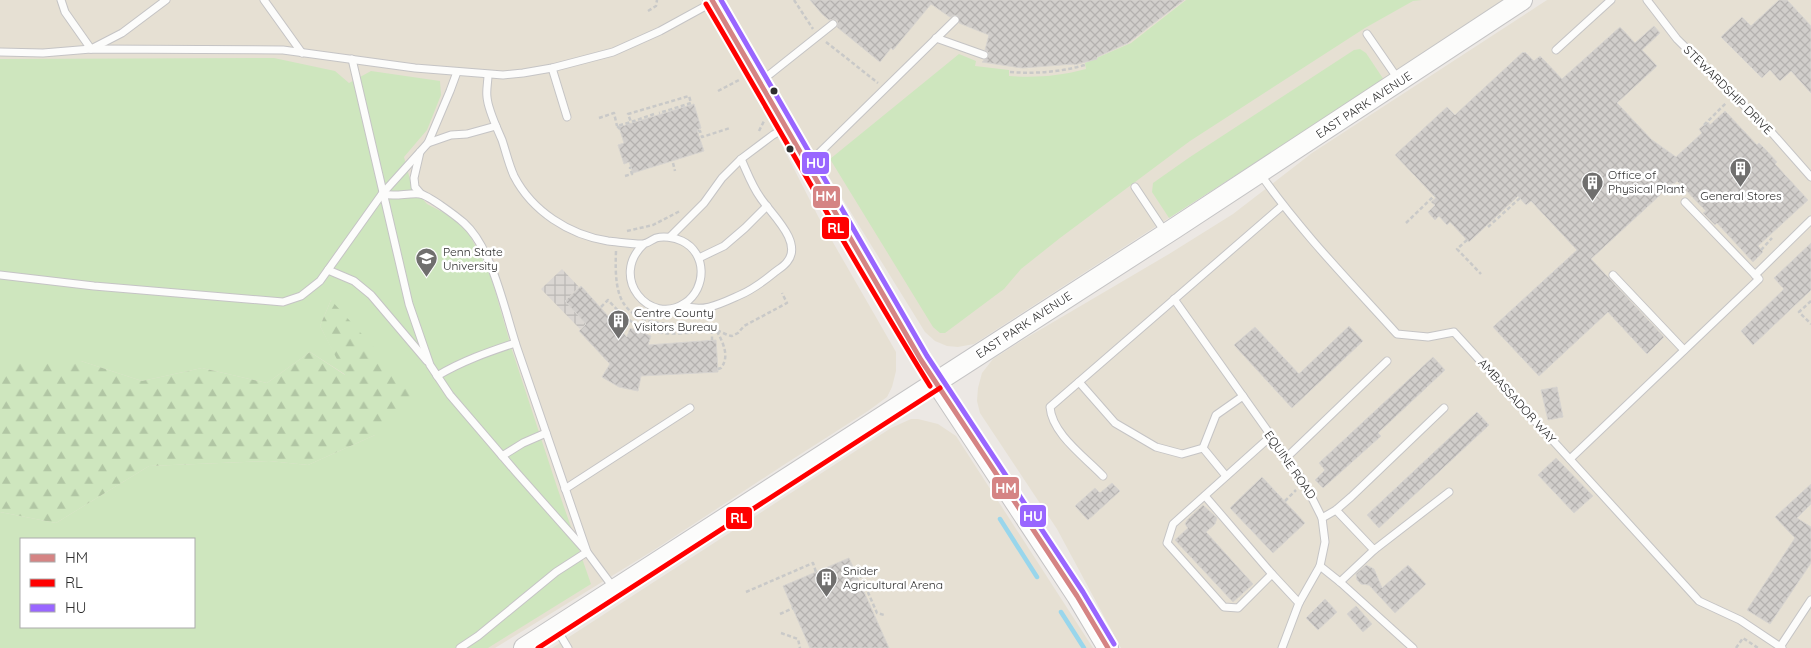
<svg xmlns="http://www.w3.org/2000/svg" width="1811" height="648" viewBox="0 0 1811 648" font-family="Quicksand,sans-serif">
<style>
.education{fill:#e6e0d3;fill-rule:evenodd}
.grass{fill:#cee6be;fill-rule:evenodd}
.forest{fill:url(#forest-firs)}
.plaza{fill:url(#plaza-grid)}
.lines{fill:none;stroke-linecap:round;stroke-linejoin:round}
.stream{stroke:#99d6ec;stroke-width:4.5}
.building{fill:url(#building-cross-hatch);stroke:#d7d4d0}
.service-casing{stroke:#c5c4c5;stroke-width:9}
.tertiary-casing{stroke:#c5c4c5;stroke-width:19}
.secondary-casing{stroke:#c5c4c5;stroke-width:22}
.path{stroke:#c9c9c8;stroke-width:2.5;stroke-dasharray:4 2.5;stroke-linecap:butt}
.service{stroke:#fcfcfb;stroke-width:7}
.tertiary{stroke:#fcfcfb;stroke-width:18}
.secondary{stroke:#fcfcfb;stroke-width:20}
.bus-1-casing{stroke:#fff;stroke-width:9}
.bus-2-casing{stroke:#fff;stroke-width:9}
.bus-3-casing{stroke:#fff;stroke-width:9}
.bus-1{stroke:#d58484;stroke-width:5}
.bus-2{stroke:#f00;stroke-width:5}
.bus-3{stroke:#96f;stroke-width:5}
.bus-dot{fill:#2e2e2e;stroke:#fff;stroke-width:2}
.labels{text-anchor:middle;stroke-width:5;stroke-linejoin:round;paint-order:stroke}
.street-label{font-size:12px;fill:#2e2e2e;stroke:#fff}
.poi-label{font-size:12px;fill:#2e2e2e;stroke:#fff;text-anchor:start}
.line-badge{stroke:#fff;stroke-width:2}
.badge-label{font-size:14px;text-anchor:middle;font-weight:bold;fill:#fff}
</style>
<defs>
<pattern id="forest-firs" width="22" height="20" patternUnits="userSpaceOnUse" patternTransform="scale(1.25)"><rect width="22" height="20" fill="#cee6be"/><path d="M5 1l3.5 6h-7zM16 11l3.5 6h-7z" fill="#b1c6a4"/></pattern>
<pattern id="plaza-grid" width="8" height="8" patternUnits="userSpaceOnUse" patternTransform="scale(1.25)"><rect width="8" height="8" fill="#dad6d2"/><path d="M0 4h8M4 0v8" fill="none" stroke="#bbb8b5"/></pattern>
<pattern id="building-cross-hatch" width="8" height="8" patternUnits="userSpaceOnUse" patternTransform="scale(1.25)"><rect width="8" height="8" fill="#d1cecb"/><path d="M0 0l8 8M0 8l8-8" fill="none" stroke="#b4b1af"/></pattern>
</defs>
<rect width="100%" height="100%" fill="#ece8e4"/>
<g class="education">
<path d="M0 0H700L762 106 819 218 896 352V371L892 387 887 397 868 411 782 466 654 550 495 648H0ZM21 539H194V627H21Z"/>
<polygon points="724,0 1506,0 974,344 958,347 947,346 935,341 925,332 785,106"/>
<polygon points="1547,0 1811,0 1811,648 1121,648 1057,529 980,413 977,401 978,388 982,373 993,359 1021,341 1169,254 1233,214 1312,153"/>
<polygon points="911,419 918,419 938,424 956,436 1093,648 552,648 891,428"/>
</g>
<g class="grass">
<path d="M1186 0H1422L1413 1 1365 28 1190 141 1060 238 1021 269 1004 289 945 333H940L933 327 830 159 959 54 976 61 975 66 1009 70V76C1036 78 1060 76 1086 69L1085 63 1131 43Z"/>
<polygon points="1360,49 1366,53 1384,80 1169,218 1152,192 1153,183 1190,157 1354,50"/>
<path d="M274 58 335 71 349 83 371 71 440 81 441 95 427 130 404 157 412 187 427 204 452 217 469 234 490 273 512 350 557 487 591 584 488 648H0V512L56 523 149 466 269 461 308 465 375 435 331 300 320 326 346 375 310 352 267 383 202 368 142 381 81 361H0V59ZM21 539H194V627H21Z"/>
</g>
<polygon class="forest" points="331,300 417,395 375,435 308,465 269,461 149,466 56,523 0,512 0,361 81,361 142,381 202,368 267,383 310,352 345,375 320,326"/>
<polygon class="plaza" points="562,269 579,287 565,301 586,324 580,329 541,289"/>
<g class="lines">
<g class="stream">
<polyline points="1000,519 1037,577"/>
<polyline points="1061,612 1084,648"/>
</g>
</g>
<g class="building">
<polygon points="810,0 1184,0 1128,43 1097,57 1097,59 1074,65 1074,64 1022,68 982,62 989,56 988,52 985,50 989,35 959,23 958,16 954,15 950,17 931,4 893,50 891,48 880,62 837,27 838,24 837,20 833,19 829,20 822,14"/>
<polygon points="1779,0 1787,0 1811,26 1811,93 1791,71 1780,81 1770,70 1762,78 1721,37 1742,17 1751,26"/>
<polygon points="1654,26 1660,33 1642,50 1657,66 1617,103 1652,140 1676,157 1702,133 1699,129 1708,122 1710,125 1725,111 1757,145 1759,143 1765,149 1777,162 1775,164 1808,200 1758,246 1763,252 1753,262 1717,223 1715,225 1703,213 1706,211 1677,181 1674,184 1673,183 1591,259 1664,337 1647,354 1608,312 1539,376 1493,327 1577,250 1531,201 1526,205 1518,196 1469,242 1450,222 1447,225 1439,216 1435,220 1428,212 1435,205 1431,202 1436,198 1395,155 1447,107 1455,115 1523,52 1524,53 1525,52 1534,61 1540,56 1562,79 1620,27 1635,43"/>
<polygon points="694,104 701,128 697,130 704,151 633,173 629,162 624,164 618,145 624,143 619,127"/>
<polygon points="1811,243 1811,290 1753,345 1741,331 1784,289 1774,278"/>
<polygon points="581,286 627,337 630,328 651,336 648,345 716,340 718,372 641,376 638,391 619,387 602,377 610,364 579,331 586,324 565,301"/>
<polygon points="1349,326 1363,341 1292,408 1234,345 1255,327 1299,374"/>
<polygon points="1433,357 1445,370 1378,433 1381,436 1323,488 1315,480 1325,470 1319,463"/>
<polygon points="1557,387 1563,417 1548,420 1541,390"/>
<polygon points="1477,412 1489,425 1379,528 1367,515"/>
<polygon points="1556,458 1593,496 1574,513 1538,475"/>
<polygon points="1262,477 1305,523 1273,553 1230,508"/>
<polygon points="1112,483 1120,491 1088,520 1075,506 1095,488 1100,493"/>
<polygon points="1811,484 1811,504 1797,518 1811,527 1811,563 1770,624 1747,610 1795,538 1775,517"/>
<polygon points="1203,505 1217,518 1215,524 1206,532 1253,584 1233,602 1175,540 1188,528 1185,524 1188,519"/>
<polygon points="849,558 889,648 810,648 783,586"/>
<polygon points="1366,565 1374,569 1382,588 1408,565 1426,584 1395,613 1369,585 1361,584 1357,580 1356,574"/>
<polygon points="1325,599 1337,612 1318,630 1306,618"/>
<polygon points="1356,606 1372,624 1363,632 1347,614"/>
</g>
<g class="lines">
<defs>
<g id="service">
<polyline points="61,0 65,12 91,49 122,33 166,0"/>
<polyline points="264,0 302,53"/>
<polyline points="1647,0 1677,39 1773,134 1811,177"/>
<polyline points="1367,34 1398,79"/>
<polyline points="936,38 984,55"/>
<polyline points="1556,50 1611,0"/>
<polyline points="0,52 43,53 91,49 283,50 415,68 503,75 523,73 552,68 613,52 660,31 713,2"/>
<polyline points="352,59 409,304 430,365 450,395 516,472 587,552 613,587"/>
<polyline points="552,68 567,117"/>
<path d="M488 75C488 82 486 90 487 97 488 110 497 128 502 140 506 152 509 165 514 176 532 211 569 235 608 241 619 242 631 244 642 244 647 244 651 240 656 238 663 236 674 237 682 241 707 253 707 288 685 303 650 327 608 277 644 244"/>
<polyline points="760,82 833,24"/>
<polyline points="428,143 451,135 467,134 496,126"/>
<polyline points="420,152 414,178 415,187 421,194"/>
<polyline points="808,164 955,20"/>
<path d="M1261 175C1301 232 1350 282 1397 334L1428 337 1454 332 1699 601 1740 620 1782 648"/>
<polyline points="1135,187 1165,232"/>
<path d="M382 194C395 197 407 193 420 194 428 195 456 216 464 223 493 249 505 313 518 351 541 418 564 485 587 552L556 572 478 636 460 648"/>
<polyline points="670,237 704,203 722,178 741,159 773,135 787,127"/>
<polyline points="699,258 724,246 745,228 767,206"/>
<polyline points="328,270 354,281 371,295 427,361"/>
<polyline points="0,275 94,286 283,302 301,296 320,281 382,194 428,143 450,91 457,72"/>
<polyline points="1613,275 1684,350"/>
<polyline points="1755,275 1811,220"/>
<polyline points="1174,299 1304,482 1322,518 1325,542 1320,566 1299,603 1282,648"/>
<path d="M683 305C702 314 722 303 740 295 754 289 764 281 775 272 779 269 784 266 787 262 804 242 770 213 760 197 752 186 747 172 741 159"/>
<path d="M437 376C462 361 488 352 515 343"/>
<polyline points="1079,382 1115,423 1156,447 1182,454 1203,448 1216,415 1243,396"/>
<polyline points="1270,437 1173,524 1167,543 1224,607 1238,608 1272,574 1299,603"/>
<polyline points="1203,448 1226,476"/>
<polyline points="502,456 523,443 546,433"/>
<polyline points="1286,458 1387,361"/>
<polyline points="1570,459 1759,279 1685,202"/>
<path d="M1103 476C1085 457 1052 434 1050 407L1282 206"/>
<polyline points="565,489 690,408"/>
<polyline points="1205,496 1272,574"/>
<polyline points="1336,510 1374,550 1449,492"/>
<polyline points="1322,518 1336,510 1351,497 1444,408"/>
<polyline points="1320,566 1340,582 1413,648"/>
<polyline points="1340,582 1374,550"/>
<polyline points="556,628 568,648"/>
<polyline points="1780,647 1811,600"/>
</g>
<polyline id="tertiary" points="712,0 787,127 887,303 936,382"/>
<g id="secondary">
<polyline points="936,382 1077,596 1108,648"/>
<polyline points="524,648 1175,228 1522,0"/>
</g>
</defs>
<use href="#service" class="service-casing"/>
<use href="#tertiary" class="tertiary-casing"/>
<use href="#secondary" class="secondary-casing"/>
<g class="path">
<polyline points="794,0 813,29"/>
<polyline points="648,11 656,6 657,0"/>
<polyline points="826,42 878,83"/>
<path d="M1010 72C1036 74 1060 72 1085 65"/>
<polyline points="718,91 741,79"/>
<polyline points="654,114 631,122 628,114 689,96 691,103 659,113"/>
<polyline points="599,118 614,113 617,126"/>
<polyline points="1704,125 1726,103"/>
<polyline points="620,129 617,126 631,122"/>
<polyline points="698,131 700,131 702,137 730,128"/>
<polyline points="759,131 764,121"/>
<polyline points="673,163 675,171"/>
<polyline points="625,176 632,174 630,168 631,168"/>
<polyline points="1406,223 1435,195"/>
<polyline points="1488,227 1520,198"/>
<polyline points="627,231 653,225 680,211"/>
<polyline points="1467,240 1457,249 1481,274"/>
<polyline points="1761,250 1772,238"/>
<path d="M616 251C614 300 621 320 674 325"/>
<polyline points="1811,301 1799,312 1811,324"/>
<path d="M601 307 608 300C633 327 649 336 686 333 695 333 705 329 713 330 720 330 725 335 732 336L738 333 744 326 787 303 782 293"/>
<polyline points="712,330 712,340"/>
<path d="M717 331C723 343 730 356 721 368L718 369"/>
<polyline points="640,332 645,320"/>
<polyline points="1285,501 1296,490"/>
<polyline points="860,574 877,613 884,615"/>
<polyline points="746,592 813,563 816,572"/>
<polyline points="780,614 793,608"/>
<polyline points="781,633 798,639 800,648"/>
<polyline points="1736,648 1743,638 1758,648"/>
</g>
<use href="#service" class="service"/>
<use href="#tertiary" class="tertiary"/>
<use href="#secondary" class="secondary"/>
<defs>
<polyline id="bus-1" points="712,0 921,360 1077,596 1108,648"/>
<g id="bus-2">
<path d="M706 4C781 131 852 260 930 386"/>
<polyline points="538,648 940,388"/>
</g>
<polyline id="bus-3" points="721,0 927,356 1083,592 1114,644"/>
</defs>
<use href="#bus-1" class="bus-1-casing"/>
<use href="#bus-2" class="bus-2-casing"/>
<use href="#bus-3" class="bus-3-casing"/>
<use href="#bus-1" class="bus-1"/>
<use href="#bus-2" class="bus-2"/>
<use href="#bus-3" class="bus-3"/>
</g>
<defs>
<symbol id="building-pin" viewBox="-11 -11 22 30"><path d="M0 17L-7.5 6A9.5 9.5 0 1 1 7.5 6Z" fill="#706f6e" stroke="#fff"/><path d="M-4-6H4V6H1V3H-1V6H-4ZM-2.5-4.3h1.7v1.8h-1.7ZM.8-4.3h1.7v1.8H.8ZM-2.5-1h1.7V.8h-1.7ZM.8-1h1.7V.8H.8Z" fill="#fff"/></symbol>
<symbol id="university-pin" viewBox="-11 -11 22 30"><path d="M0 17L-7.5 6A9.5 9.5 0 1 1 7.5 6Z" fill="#706f6e" stroke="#fff"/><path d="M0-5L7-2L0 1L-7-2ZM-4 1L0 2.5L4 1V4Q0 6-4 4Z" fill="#fff"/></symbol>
</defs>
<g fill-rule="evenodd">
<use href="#building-pin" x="1728" y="156" width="25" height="34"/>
<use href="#building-pin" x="1580" y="170" width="25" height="34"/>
<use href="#university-pin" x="414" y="246" width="25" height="34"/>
<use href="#building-pin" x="606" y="308" width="25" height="34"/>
<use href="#building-pin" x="814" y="566" width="25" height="34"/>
</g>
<g class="bus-dot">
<circle cx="774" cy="91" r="4.5"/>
<circle cx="790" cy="149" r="4.5"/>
</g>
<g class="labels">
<g class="street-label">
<text transform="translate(1728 90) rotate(45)" y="4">STEWARDSHIP DRIVE</text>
<text transform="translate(1364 105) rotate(-33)" y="4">EAST PARK AVENUE</text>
<text transform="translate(1024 325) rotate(-33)" y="4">EAST PARK AVENUE</text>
<text transform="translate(1517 401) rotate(48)" y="4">AMBASSADOR WAY</text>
<text transform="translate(1290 465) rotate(55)" y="4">EQUINE ROAD</text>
</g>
<g class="poi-label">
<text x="1608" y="179">Office of<tspan x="1608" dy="14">Physical Plant</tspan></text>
<text x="1741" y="200" text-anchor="middle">General Stores</text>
<text x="443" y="256">Penn State<tspan x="443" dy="14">University</tspan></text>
<text x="634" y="317">Centre County<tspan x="634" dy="14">Visitors Bureau</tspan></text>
<text x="843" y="575">Snider<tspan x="843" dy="14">Agricultural Arena</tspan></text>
</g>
</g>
<g class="line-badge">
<rect x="801" y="151" width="29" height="24" rx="5" fill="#96f"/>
<rect x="812" y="185" width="29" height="24" rx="5" fill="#d58484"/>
<rect x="821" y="216" width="29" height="24" rx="5" fill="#f00"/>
<rect x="991" y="476" width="29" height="24" rx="5" fill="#d58484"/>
<rect x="1019" y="504" width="28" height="24" rx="5" fill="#96f"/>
<rect x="725" y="506" width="28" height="24" rx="5" fill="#f00"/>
</g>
<g class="badge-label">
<text x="816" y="168">HU</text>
<text x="826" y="201">HM</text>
<text x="836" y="233">RL</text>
<text x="1006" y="493">HM</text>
<text x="1033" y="521">HU</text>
<text x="739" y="523">RL</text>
</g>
<rect x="20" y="538" width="175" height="90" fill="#ffffff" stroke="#ababab"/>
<rect x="30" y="554" width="25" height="8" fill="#d58484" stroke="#ababab"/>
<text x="65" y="563" font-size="15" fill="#2e2e2e">HM</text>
<rect x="30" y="579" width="25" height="8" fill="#ff0000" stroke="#ababab"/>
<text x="65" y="588" font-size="15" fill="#2e2e2e">RL</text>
<rect x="30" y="604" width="25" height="8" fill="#9966ff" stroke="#ababab"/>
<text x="65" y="613" font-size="15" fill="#2e2e2e">HU</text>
</svg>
